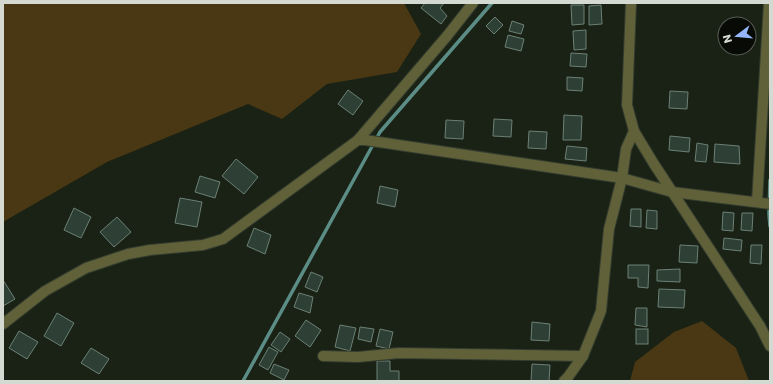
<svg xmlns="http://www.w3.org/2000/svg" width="773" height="384" viewBox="0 0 773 384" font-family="Poppins,sans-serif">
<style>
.green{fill:#493813}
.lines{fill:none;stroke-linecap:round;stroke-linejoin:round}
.stream{stroke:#5b8d86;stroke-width:3.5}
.building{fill:#2e4036;stroke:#6c8075}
.minor-casing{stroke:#333c2e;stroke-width:12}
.tertiary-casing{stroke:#333c2e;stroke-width:12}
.minor{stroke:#606139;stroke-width:10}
.tertiary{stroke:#606139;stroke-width:10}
</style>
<rect width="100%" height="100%" fill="#192214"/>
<g class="green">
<polygon points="3,3 404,3 421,34 397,72 327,84 282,119 248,104 107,162 3,222"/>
<polygon points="702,321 736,348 749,381 630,381 635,362 674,332"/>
</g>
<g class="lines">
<g class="stream">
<polyline points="770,180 769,214 770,226"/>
<polyline points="243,381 380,132 492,3"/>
</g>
</g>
<g class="building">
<polygon points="425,3 444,3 440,8 447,16 441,24 421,8"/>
<polygon points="571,5 584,5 584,24 572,25"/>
<polygon points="601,5 602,24 589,25 589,6"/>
<polygon points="495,17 503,25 494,34 486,26"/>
<polygon points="512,21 524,25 521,34 509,31"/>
<polygon points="586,30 586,49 574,50 573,31"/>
<polygon points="508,35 524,39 521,51 505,47"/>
<polygon points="571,53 587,54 586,67 570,66"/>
<polygon points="567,77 583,78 582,91 567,90"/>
<polygon points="348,90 363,101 353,115 338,104"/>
<polygon points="670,91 688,92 687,109 669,108"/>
<polygon points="564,115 582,116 581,140 563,140"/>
<polygon points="494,119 512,120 511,137 493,136"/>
<polygon points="446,120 464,121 463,139 445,138"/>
<polygon points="529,131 547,132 546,149 528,148"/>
<polygon points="670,136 690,138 689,152 669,150"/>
<polygon points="697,143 708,145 706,162 695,161"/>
<polygon points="715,144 739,146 740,164 714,162"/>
<polygon points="567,146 587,148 586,161 565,159"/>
<polygon points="236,159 258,177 244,194 222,176"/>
<polygon points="200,176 220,182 215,198 195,192"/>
<polygon points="380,186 398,190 395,207 377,203"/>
<polygon points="180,198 202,202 197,227 175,223"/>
<polygon points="74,208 91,217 81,238 64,230"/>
<polygon points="631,209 641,209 641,227 630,226"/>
<polygon points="647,210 657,211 657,229 646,228"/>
<polygon points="723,212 734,213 733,231 722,230"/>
<polygon points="742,213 753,213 752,231 741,230"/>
<polygon points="117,217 131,232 114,247 100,232"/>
<polygon points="254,228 271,235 265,254 247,246"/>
<polygon points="724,238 742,240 741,251 723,249"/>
<polygon points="680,245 698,246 697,263 679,262"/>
<polygon points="751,245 762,245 761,264 750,263"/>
<polygon points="628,265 649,265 648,288 638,287 638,278 628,278"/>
<polygon points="680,269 680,282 657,281 657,270"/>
<polygon points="311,272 323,277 317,292 305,287"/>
<polygon points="3,280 15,299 3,306"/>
<polygon points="659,289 685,290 684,308 658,307"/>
<polygon points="299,293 313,297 310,313 294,307"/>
<polygon points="636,308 647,308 647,327 635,325"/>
<polygon points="57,313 74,323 61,346 44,336"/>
<polygon points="306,320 321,330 310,347 295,336"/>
<polygon points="532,322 550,324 549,341 531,340"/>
<polygon points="340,325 356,328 350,351 335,347"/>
<polygon points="360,327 374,329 371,342 358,339"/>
<polygon points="380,329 393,332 389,349 376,346"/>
<rect x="636" y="329" width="12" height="15"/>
<polygon points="19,331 38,342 27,359 9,348"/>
<polygon points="280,332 290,339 281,352 271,345"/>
<polygon points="269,347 278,352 268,370 259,365"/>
<polygon points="91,348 109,359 99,374 81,363"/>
<polygon points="377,361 390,361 390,371 399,371 399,381 377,381"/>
<polygon points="274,364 289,370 284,380 270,373"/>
<polygon points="532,364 550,365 549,381 531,381"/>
</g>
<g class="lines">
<defs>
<g id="minor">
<polyline points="358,140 365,140 622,178 672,192 770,204"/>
<polyline points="757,202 769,3"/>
<polyline points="3,324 45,291 86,268 128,254 150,250 203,245 223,239 358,140 447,36 473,3"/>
<polyline points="323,356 358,357 399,353 583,356"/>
<polyline points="564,381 568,377 583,356 601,311 609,229 622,178 626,149 634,131"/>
</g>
<polyline id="tertiary" points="631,3 627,105 634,131 654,164 760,326 770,346"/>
</defs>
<use href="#minor" class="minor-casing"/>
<use href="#tertiary" class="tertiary-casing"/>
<use href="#minor" class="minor"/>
<use href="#tertiary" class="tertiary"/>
</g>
<rect width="773" height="384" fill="none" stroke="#d4dad1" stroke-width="8"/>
<g transform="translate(737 36) rotate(254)"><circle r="19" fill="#070a05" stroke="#595d57"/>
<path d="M0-3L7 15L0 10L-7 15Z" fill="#95b6fd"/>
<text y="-6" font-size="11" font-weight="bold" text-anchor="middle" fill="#d4dad1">N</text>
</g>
</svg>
